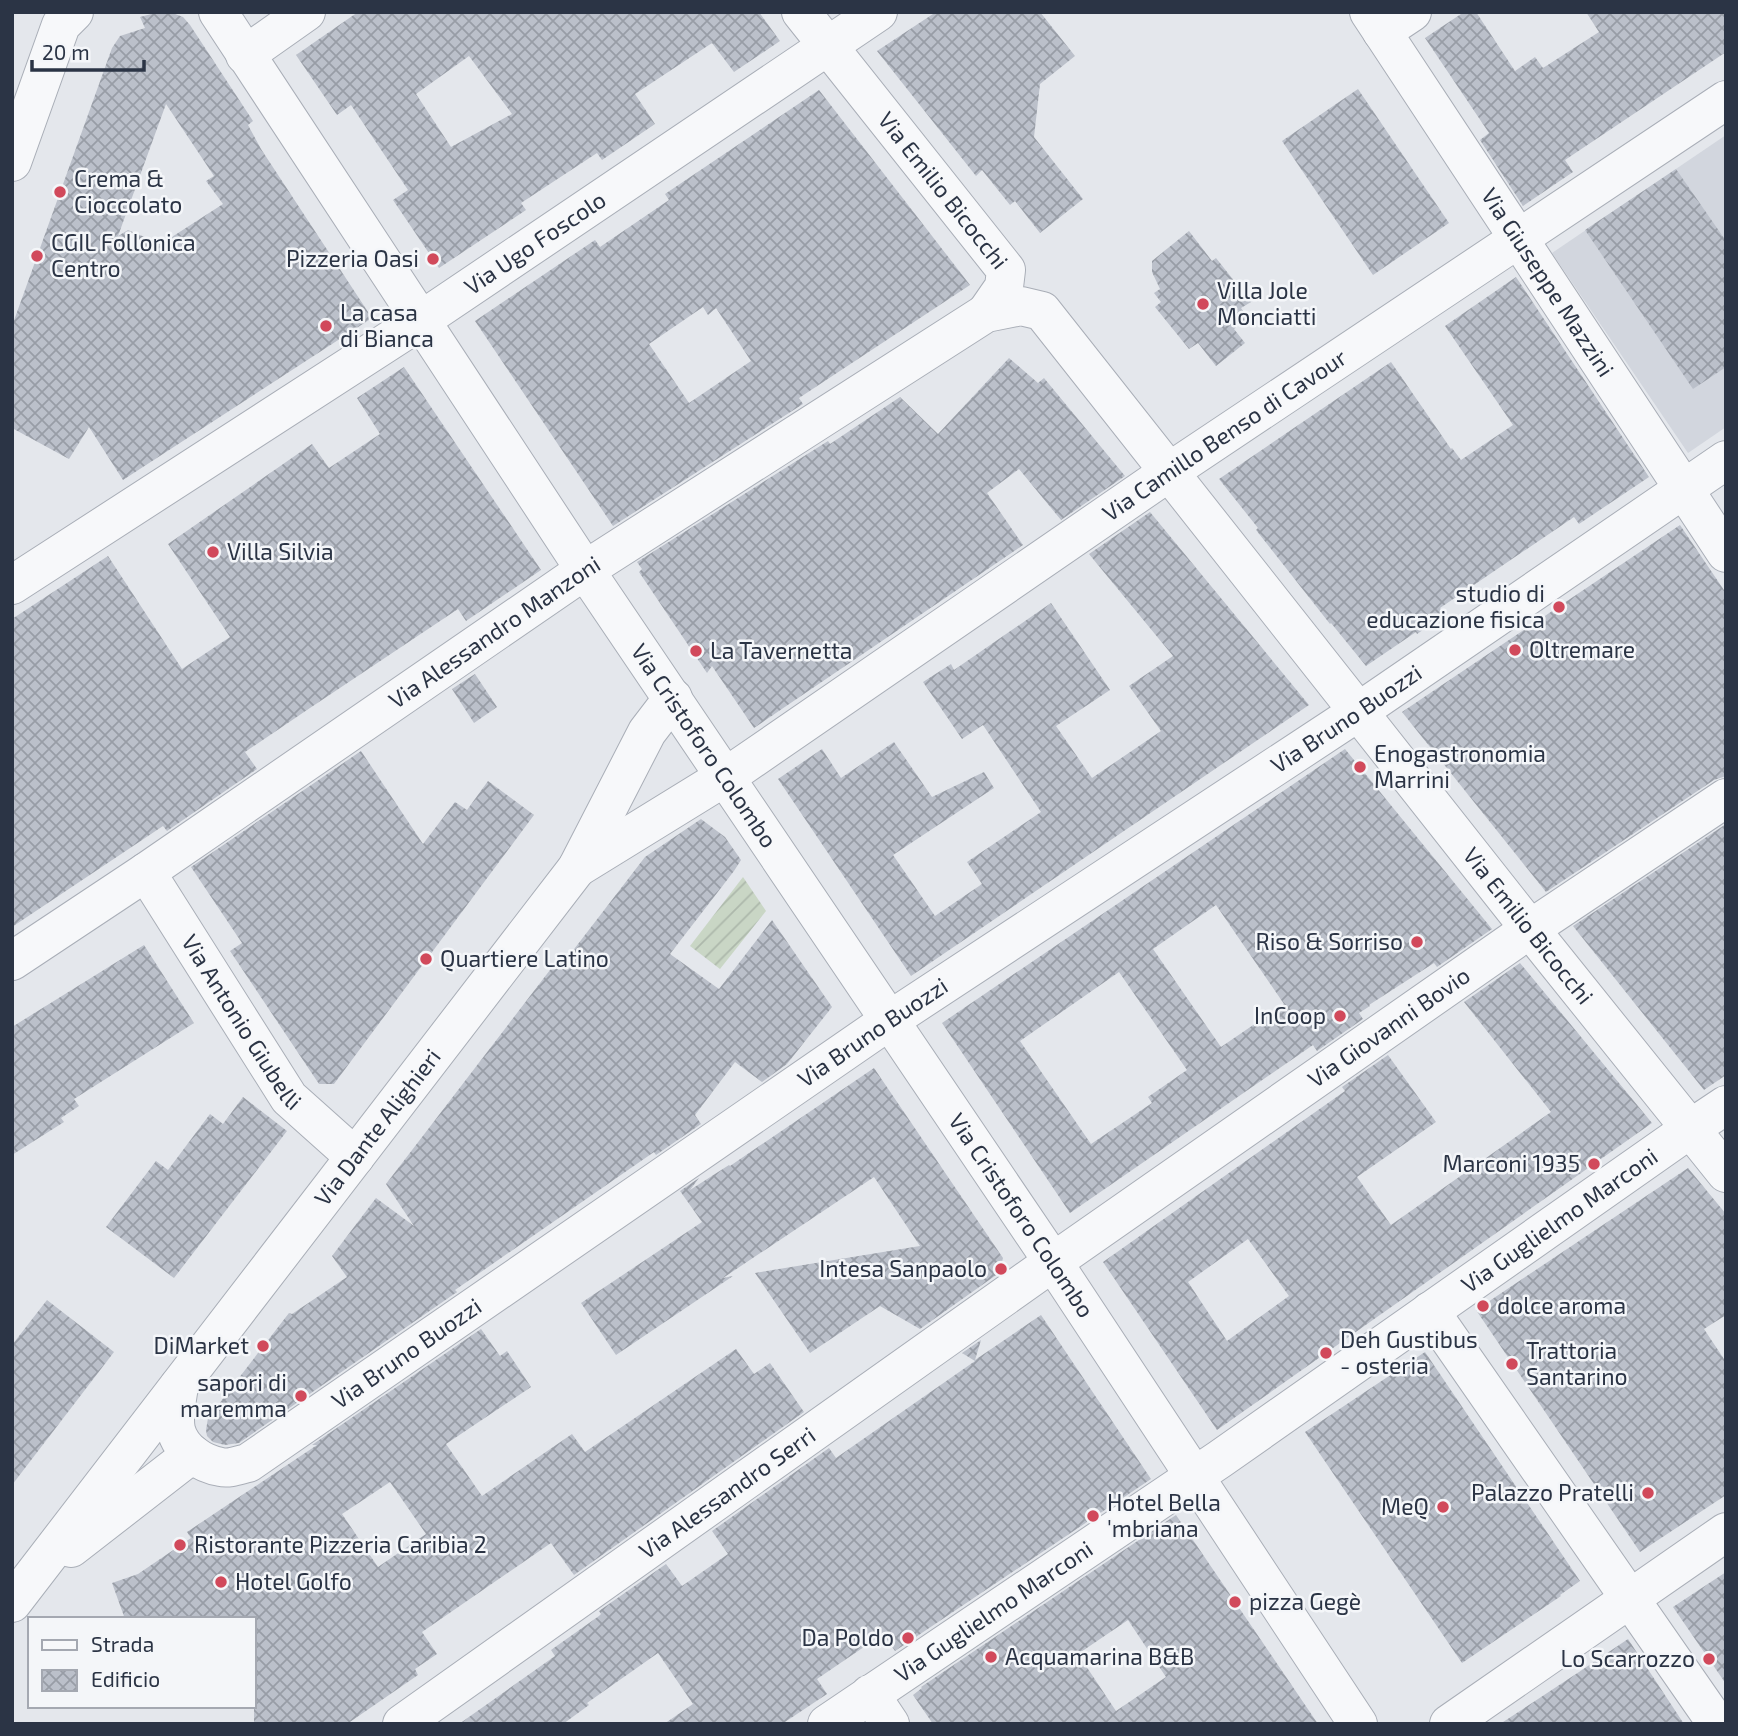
<svg xmlns="http://www.w3.org/2000/svg" width="1738" height="1736" viewBox="0 0 1738 1736" font-family="'Exo 2',sans-serif">
<style>
.built{fill:#d2d6de}
.garden{fill:url(#garden-furrows)}
.building{fill:url(#building-cross-hatch);fill-rule:evenodd}
.lines{fill:none;stroke-linecap:round;stroke-linejoin:round}
.minor-casing{stroke:#a9aeb7;stroke-width:40}
.minor{stroke:#f7f8fa;stroke-width:38}
.poi-dot{fill:#d1495b;stroke:#f4f6f9;stroke-width:2.5}
.labels{text-anchor:middle;stroke-width:5;stroke-linejoin:round;paint-order:stroke}
.poi-label{font-size:23px;fill:#2b3445;stroke:#f4f6f9;text-anchor:start}
.street-label{font-size:23px;fill:#2b3445;stroke:#f4f6f9}
</style>
<defs>
<pattern id="garden-furrows" width="10" height="10" patternUnits="userSpaceOnUse" patternTransform="scale(1.75)"><rect width="10" height="10" fill="#c9d6c5"/><path d="M-1 1l2-2M0 10L10 0M9 11l2-2" fill="none" stroke="#adb8ab"/></pattern>
<pattern id="building-cross-hatch" width="8" height="8" patternUnits="userSpaceOnUse" patternTransform="scale(1.75)"><rect width="8" height="8" fill="#bbc0ca"/><path d="M0 0l8 8M0 8l8-8" fill="none" stroke="#989da6"/></pattern>
</defs>
<rect width="100%" height="100%" fill="#e4e7ec"/>
<polygon class="built" points="1726,135 1726,427 1688,453 1552,253"/>
<polygon class="garden" points="743,877 766,911 720,969 690,946"/>
<g class="building">
<path d="M159 12H170L183 17 190 25 253 121 248 125 261 149 372 318 123 480 89 427 69 459 12 428V326L112 48 120 36 145 28 140 17ZM166 104 214 176 206 181 223 204 161 244 128 230 118 236Z"/>
<path d="M358 12H759L780 41 734 72 712 43 635 94 655 124 602 160 597 153 521 203 526 210 439 268 393 200 408 190 351 105 337 115 296 55ZM469 56 512 114 451 147 416 94Z"/>
<polygon points="936,12 1040,12 1075,56 1040,84 1034,137 1083,199 1040,233 1015,201 1010,205 982,170 976,176 877,51"/>
<polygon points="1464,12 1476,12 1515,71 1535,57 1543,68 1599,32 1586,12 1726,12 1726,52 1565,160 1573,172 1523,206 1480,140 1489,133 1425,38"/>
<polygon points="1358,89 1449,223 1373,275 1282,141"/>
<path d="M819 90 970 285 799 398 803 404 613 526 475 321 595 240 600 247 669 200 665 194ZM703 307 708 315 716 308 751 361 689 403 649 344Z"/>
<polygon points="1676,169 1726,241 1726,367 1693,389 1585,230"/>
<polygon points="1189,231 1212,261 1216,258 1251,302 1241,308 1248,318 1234,329 1245,343 1216,366 1198,343 1189,349 1155,307 1161,302 1154,293 1160,289 1152,272 1152,261"/>
<polygon points="1516,277 1649,477 1579,524 1574,517 1440,608 1445,615 1417,634 1416,632 1366,666 1331,623 1330,624 1256,530 1258,528 1219,479 1391,362 1451,449 1452,448 1461,460 1513,425 1445,326"/>
<polygon points="1009,358 1038,383 1044,378 1125,476 1061,520 1019,469 987,493 1023,545 754,728 712,666 707,673 639,572 642,569 637,562 828,441 830,444 900,397 938,434"/>
<polygon points="404,367 541,570 466,621 458,609 307,710 245,752 257,769 167,831 163,826 12,927 12,619 108,556 182,669 230,637 168,544 312,444 329,468 380,434 357,398"/>
<polygon points="1150,512 1309,705 911,976 778,779 822,749 841,778 894,742 932,797 984,772 994,788 893,855 935,916 982,884 967,862 1041,812 983,725 962,739 923,682 951,664 954,670 1051,603 1110,690 1056,726 1092,778 1161,731 1129,686 1173,656 1089,554"/>
<polygon points="1680,525 1726,593 1726,776 1714,780 1546,892 1402,712"/>
<polygon points="475,674 497,707 474,723 452,689"/>
<path d="M1345 749 1492 929 1437 967 1434 963 1369 1005 1370 1006 1359 1013 1363 1019 1317 1051 1313 1045 1070 1213 942 1023ZM1216 905 1284 1004 1221 1047 1153 949ZM1119 972 1187 1070 1148 1097 1152 1103 1091 1144 1020 1041Z"/>
<polygon points="361,751 423,844 455,802 467,810 488,781 534,815 334,1084 319,1084 230,951 242,943 191,867"/>
<polygon points="701,819 725,837 741,860 734,871 670,954 719,989 772,920 832,1007 787,1064 762,1082 735,1062 695,1115 701,1124 656,1155 654,1152 455,1290 457,1292 239,1443 225,1445 213,1442 207,1436 206,1430 208,1418 289,1313 292,1314 347,1277 332,1256 376,1198 414,1226 386,1184 563,953 568,957 645,857"/>
<polygon points="1726,824 1726,1075 1704,1090 1573,926"/>
<polygon points="144,945 194,1023 74,1099 79,1106 61,1118 64,1122 12,1155 12,1027"/>
<path d="M1520 963 1652 1123 1217 1430 1103 1262 1345 1091 1342 1087 1388 1055 1436 1122 1357 1177 1391 1225 1551 1112 1464 1002ZM1248 1239 1289 1296 1227 1341 1188 1282Z"/>
<polygon points="874,1068 1003,1258 999,1273 920,1329 880,1306 810,1353 755,1273 920,1246 874,1177 723,1278 733,1276 616,1355 581,1303 702,1222 680,1191 699,1178 690,1190 729,1165 730,1166"/>
<polygon points="243,1097 287,1131 174,1278 106,1227 156,1161 168,1170 210,1114 223,1124"/>
<polygon points="1688,1168 1726,1214 1726,1315 1704,1329 1726,1362 1726,1495 1640,1552 1476,1310"/>
<polygon points="47,1300 114,1352 12,1485 12,1345"/>
<polygon points="1041,1315 1151,1479 895,1651 883,1634 817,1679 827,1694 782,1724 664,1724 693,1704 658,1653 587,1703 589,1705 563,1724 459,1724 555,1656 551,1650 599,1616 601,1614 599,1611 666,1564 682,1586 728,1554 712,1531 829,1448 836,1458 975,1361 962,1353 981,1340 975,1360"/>
<path d="M481 1329 500 1356 507 1351 531 1387 446 1444 482 1496 572 1434 585 1452 736 1349 754 1374 770 1363 804 1412 574 1575 551 1543 422 1632 437 1654 415 1669 418 1675 347 1724H254V1619H125L112 1583 138 1574 191 1538 187 1532 317 1445H312ZM390 1482 426 1534 378 1567 342 1514Z"/>
<polygon points="1425,1352 1580,1581 1560,1595 1561,1596 1462,1663 1305,1432"/>
<path d="M1176 1515 1318 1724H933L913 1695 922 1688 921 1687ZM1128 1620 1166 1677 1116 1711 1078 1654Z"/>
<polygon points="1726,1572 1726,1684 1673,1607"/>
<polygon points="1628,1639 1684,1724 1500,1724 1579,1672"/>
</g>
<g class="lines">
<defs>
<g id="minor">
<path id="s1" d="M218 12 585 570 1053 1262 1358 1724"/>
<path id="s2" d="M801 12 1006 270 1004 287 986 313"/>
<path id="s3" d="M1369 12 1726 553"/>
<polyline points="1382,32 1412,12"/>
<polyline points="245,55 306,12"/>
<polyline points="12,162 61,25 74,12"/>
<path id="s4" d="M12 585 420 321 878 12"/>
<path id="s5" d="M577 868 736 770 1169 472 1726 100"/>
<path id="s6" d="M146 872 289 1098 355 1157"/>
<path id="s7" d="M12 961 146 872 585 570 986 313 1021 306 1042 311 1530 929 1726 1173"/>
<polyline points="1430,1311 1717,1724"/>
<path id="s8" d="M179 1386C177 1400 173 1417 176 1430 181 1450 202 1464 221 1467 229 1469 239 1465 248 1463L890 1020 1358 712 1726 460"/>
<polyline points="71,1548 192,1454"/>
<path id="s9" d="M12 1603 577 868 647 732 673 698"/>
<polyline points="870,1694 890,1724"/>
<path id="s10" d="M402 1724 1053 1262 1530 929 1726 798"/>
<path id="s11" d="M827 1724 1220 1459 1690 1129 1726 1105"/>
<polyline points="1449,1724 1726,1532"/>
</g>
</defs>
<use href="#minor" class="minor-casing"/>
<use href="#minor" class="minor"/>
</g>
<g class="poi-dot">
<circle cx="60" cy="192" r="7"/>
<circle cx="37" cy="256" r="7"/>
<circle cx="433" cy="259" r="7"/>
<circle cx="1203" cy="304" r="7"/>
<circle cx="326" cy="326" r="7"/>
<circle cx="213" cy="552" r="7"/>
<circle cx="1559" cy="607" r="7"/>
<circle cx="1515" cy="650" r="7"/>
<circle cx="696" cy="651" r="7"/>
<circle cx="1360" cy="767" r="7"/>
<circle cx="1417" cy="942" r="7"/>
<circle cx="426" cy="959" r="7"/>
<circle cx="1340" cy="1016" r="7"/>
<circle cx="1594" cy="1164" r="7"/>
<circle cx="1001" cy="1269" r="7"/>
<circle cx="1483" cy="1306" r="7"/>
<circle cx="263" cy="1346" r="7"/>
<circle cx="1326" cy="1353" r="7"/>
<circle cx="1512" cy="1364" r="7"/>
<circle cx="301" cy="1396" r="7"/>
<circle cx="1648" cy="1493" r="7"/>
<circle cx="1443" cy="1507" r="7"/>
<circle cx="1093" cy="1516" r="7"/>
<circle cx="180" cy="1545" r="7"/>
<circle cx="221" cy="1582" r="7"/>
<circle cx="1235" cy="1602" r="7"/>
<circle cx="908" cy="1638" r="7"/>
<circle cx="991" cy="1657" r="7"/>
<circle cx="1709" cy="1659" r="7"/>
</g>
<g class="labels">
<g class="poi-label">
<text x="74" y="187">Crema &amp;<tspan x="74" dy="26">Cioccolato</tspan></text>
<text x="51" y="251">CGIL Follonica<tspan x="51" dy="26">Centro</tspan></text>
<text x="419" y="267" text-anchor="end">Pizzeria Oasi</text>
<text x="1217" y="299">Villa Jole<tspan x="1217" dy="26">Monciatti</tspan></text>
<text x="340" y="321">La casa<tspan x="340" dy="26">di Bianca</tspan></text>
<text x="227" y="560">Villa Silvia</text>
<text x="1545" y="602" text-anchor="end">studio di<tspan x="1545" dy="26">educazione fisica</tspan></text>
<text x="1529" y="658">Oltremare</text>
<text x="710" y="659">La Tavernetta</text>
<text x="1374" y="762">Enogastronomia<tspan x="1374" dy="26">Marrini</tspan></text>
<text x="1403" y="950" text-anchor="end">Riso &amp; Sorriso</text>
<text x="440" y="967">Quartiere Latino</text>
<text x="1326" y="1024" text-anchor="end">InCoop</text>
<text x="1580" y="1172" text-anchor="end">Marconi 1935</text>
<text x="987" y="1277" text-anchor="end">Intesa Sanpaolo</text>
<text x="1497" y="1314">dolce aroma</text>
<text x="1340" y="1348">Deh Gustibus<tspan x="1340" dy="26">- osteria</tspan></text>
<text x="249" y="1354" text-anchor="end">DiMarket</text>
<text x="1526" y="1359">Trattoria<tspan x="1526" dy="26">Santarino</tspan></text>
<text x="287" y="1391" text-anchor="end">sapori di<tspan x="287" dy="26">maremma</tspan></text>
<text x="1634" y="1501" text-anchor="end">Palazzo Pratelli</text>
<text x="1107" y="1511">Hotel Bella<tspan x="1107" dy="26">'mbriana</tspan></text>
<text x="1429" y="1515" text-anchor="end">MeQ</text>
<text x="194" y="1553">Ristorante Pizzeria Caribia 2</text>
<text x="235" y="1590">Hotel Golfo</text>
<text x="1249" y="1610">pizza Gegè</text>
<text x="894" y="1646" text-anchor="end">Da Poldo</text>
<text x="1005" y="1665">Acquamarina B&amp;B</text>
<text x="1695" y="1667" text-anchor="end">Lo Scarrozzo</text>
</g>
<g class="street-label">
<text dy="8" stroke="none"><textPath href="#s2" startOffset="228">Via Emilio Bicocchi</textPath></text>
<text dy="8" stroke="none"><textPath href="#s4" startOffset="625">Via Ugo Foscolo</textPath></text>
<text dy="8" stroke="none"><textPath href="#s3" startOffset="324">Via Giuseppe Mazzini</textPath></text>
<text dy="8" stroke="none"><textPath href="#s5" startOffset="779">Via Camillo Benso di Cavour</textPath></text>
<text dy="8" stroke="none"><textPath href="#s7" startOffset="584">Via Alessandro Manzoni</textPath></text>
<text dy="8" stroke="none"><textPath href="#s8" startOffset="1460">Via Bruno Buozzi</textPath></text>
<text dy="8" stroke="none"><textPath href="#s1" startOffset="880">Via Cristoforo Colombo</textPath></text>
<text dy="8" stroke="none"><textPath href="#s7" startOffset="2011">Via Emilio Bicocchi</textPath></text>
<text dy="8" stroke="none"><textPath href="#s6" startOffset="178">Via Antonio Giubelli</textPath></text>
<text dy="8" stroke="none"><textPath href="#s10" startOffset="1208">Via Giovanni Bovio</textPath></text>
<text dy="8" stroke="none"><textPath href="#s8" startOffset="892">Via Bruno Buozzi</textPath></text>
<text dy="8" stroke="none"><textPath href="#s9" startOffset="600">Via Dante Alighieri</textPath></text>
<text dy="8" stroke="none"><textPath href="#s1" startOffset="1447">Via Cristoforo Colombo</textPath></text>
<text dy="8" stroke="none"><textPath href="#s11" startOffset="889">Via Guglielmo Marconi</textPath></text>
<text dy="8" stroke="none"><textPath href="#s8" startOffset="326">Via Bruno Buozzi</textPath></text>
<text dy="8" stroke="none"><textPath href="#s10" startOffset="399">Via Alessandro Serri</textPath></text>
<text dy="8" stroke="none"><textPath href="#s11" startOffset="201">Via Guglielmo Marconi</textPath></text>
</g>
</g>
<rect width="1738" height="1736" fill="none" stroke="#2b3445" stroke-width="28"/>
<rect x="28" y="1617" width="228" height="91" fill="#f4f6f9" stroke="#a4a8b1" stroke-width="2"/>
<rect x="42" y="1640" width="35" height="10" fill="#f7f8fa" stroke="#a4a8b1" stroke-width="2"/>
<text x="91" y="1652" font-size="21" fill="#2b3445">Strada</text>
<rect x="42" y="1670" width="35" height="21" fill="url(#building-cross-hatch)" stroke="#a4a8b1" stroke-width="2"/>
<text x="91" y="1687" font-size="21" fill="#2b3445">Edificio</text>
<path d="M32 60v10h112v-10" fill="none" stroke="#2b3445" stroke-width="3.5"/>
<text x="42" y="60" font-size="21" fill="#2b3445" stroke="#f4f6f9" stroke-width="5" paint-order="stroke">20 m</text>
</svg>
